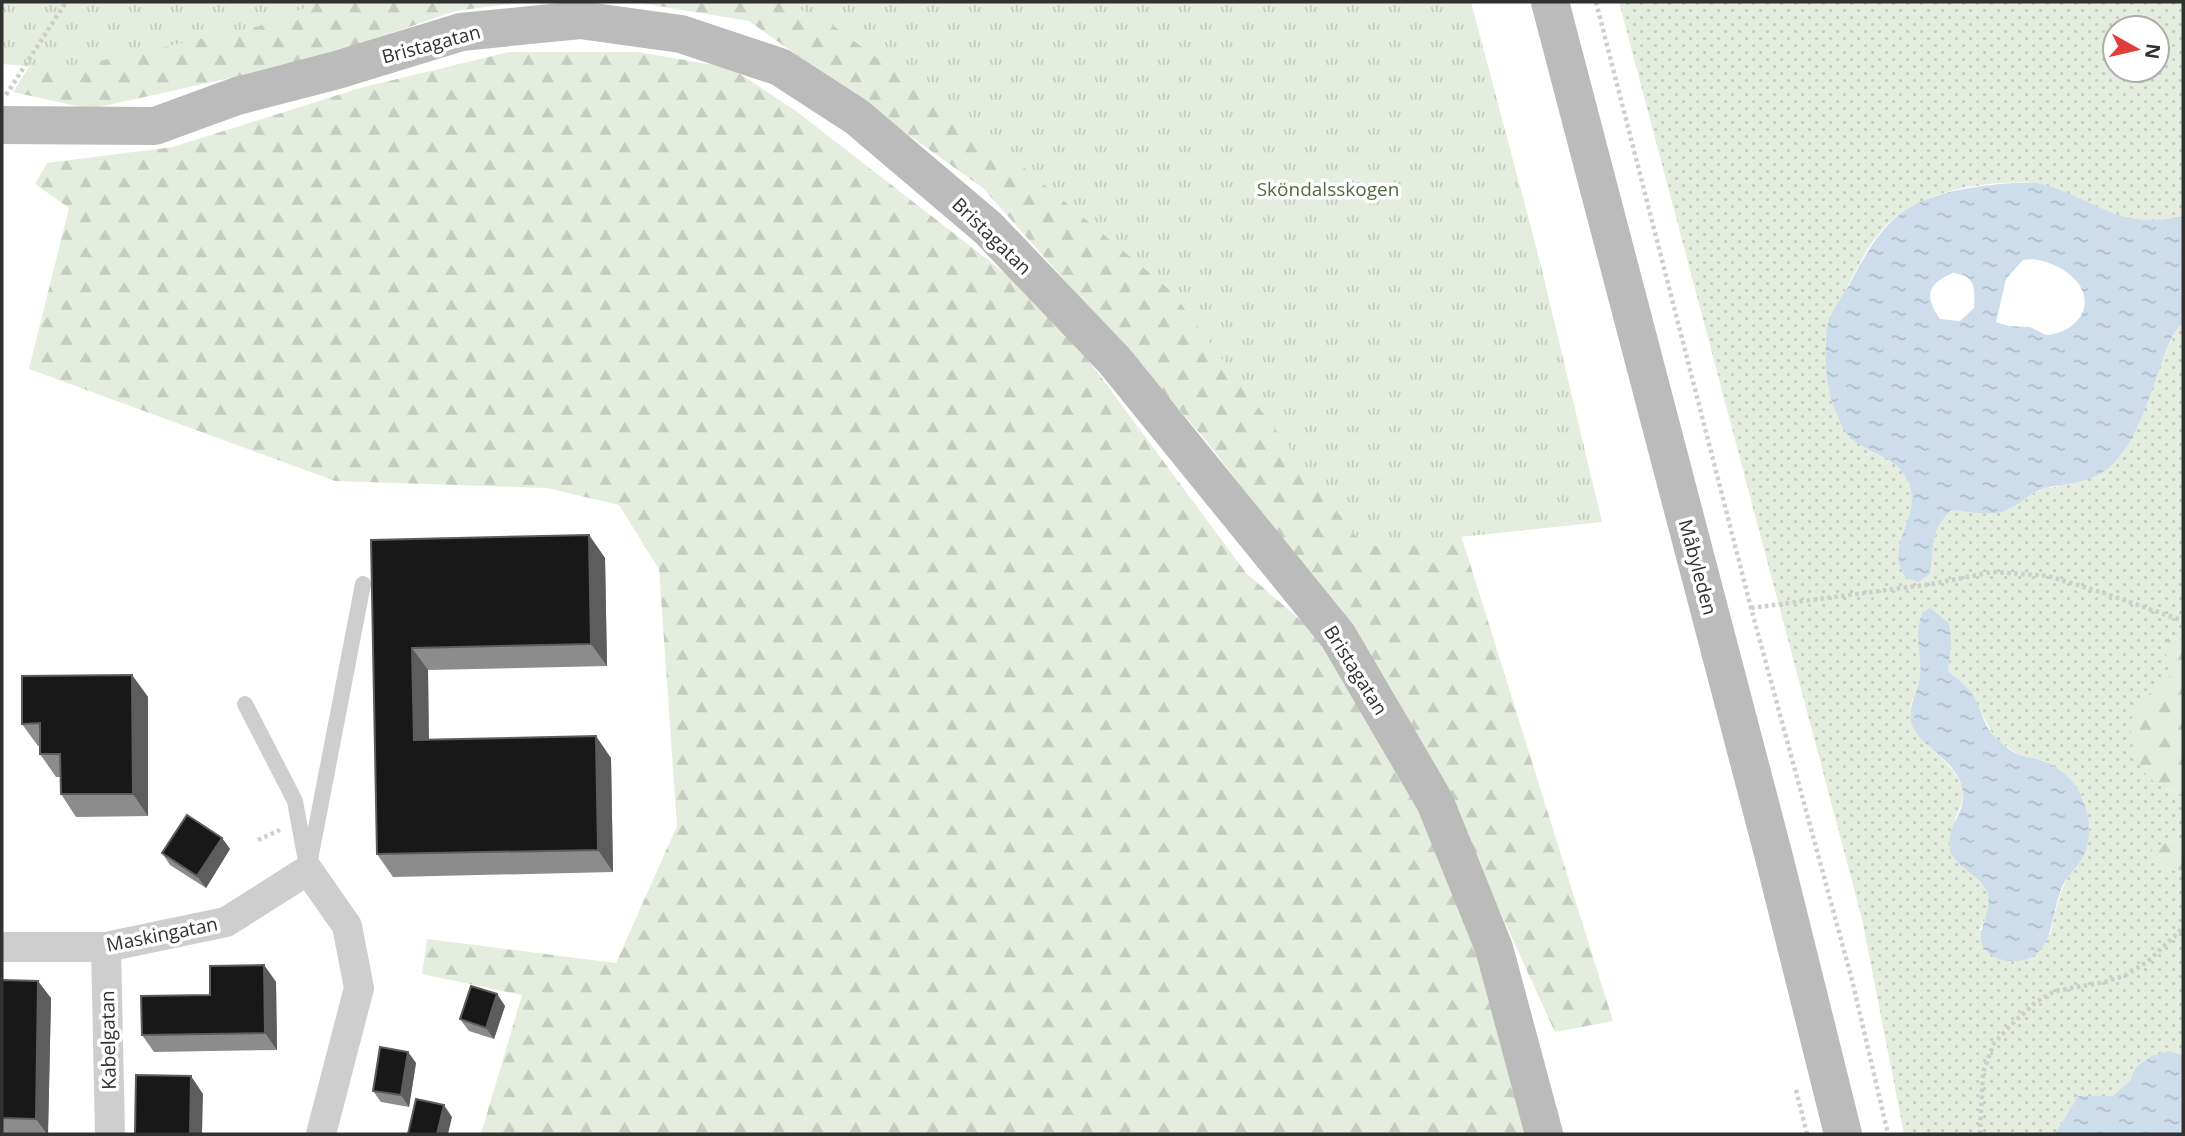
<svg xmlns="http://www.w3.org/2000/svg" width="2185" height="1136" viewBox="0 0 2185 1136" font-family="'Open Sans',sans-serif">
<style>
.grass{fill:url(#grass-dots);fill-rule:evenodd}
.forest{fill:url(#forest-firs)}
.park{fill:url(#park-tufts)}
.water{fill:url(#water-ripples);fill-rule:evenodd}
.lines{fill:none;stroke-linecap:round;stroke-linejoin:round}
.path{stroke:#cecece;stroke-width:4.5;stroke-dasharray:3.5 3.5;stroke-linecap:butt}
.lane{stroke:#cecece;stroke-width:16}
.street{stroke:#cecece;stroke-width:30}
.secondary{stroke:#bbb;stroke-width:38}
.wall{fill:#8c8c8c}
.shaded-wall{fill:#5d5d5d}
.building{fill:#181818;stroke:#5d5d5d;stroke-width:2}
.labels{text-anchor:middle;stroke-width:7;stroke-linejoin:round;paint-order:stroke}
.street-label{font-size:19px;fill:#313131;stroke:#fff}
.park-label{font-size:19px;fill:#506b3f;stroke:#fff}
</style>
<defs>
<pattern id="grass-dots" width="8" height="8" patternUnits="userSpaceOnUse" patternTransform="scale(1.75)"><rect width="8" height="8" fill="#e5eddf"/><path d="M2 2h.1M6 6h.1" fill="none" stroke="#c5ccc0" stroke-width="1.8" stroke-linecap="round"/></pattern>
<pattern id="forest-firs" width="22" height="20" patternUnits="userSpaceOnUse" patternTransform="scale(1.75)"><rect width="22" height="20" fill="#e5eddf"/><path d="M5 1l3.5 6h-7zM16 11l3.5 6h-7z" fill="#c5ccc0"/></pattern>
<pattern id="park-tufts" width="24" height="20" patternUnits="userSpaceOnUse" patternTransform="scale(1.75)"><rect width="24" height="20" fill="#e5eddf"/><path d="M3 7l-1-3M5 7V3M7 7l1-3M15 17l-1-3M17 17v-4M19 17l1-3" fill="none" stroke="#c5ccc0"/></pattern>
<pattern id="water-ripples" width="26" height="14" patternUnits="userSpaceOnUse" patternTransform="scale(1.75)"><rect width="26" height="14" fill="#cdddec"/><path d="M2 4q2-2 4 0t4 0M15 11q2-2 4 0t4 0" fill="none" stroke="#b0becb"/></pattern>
</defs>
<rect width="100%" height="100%" fill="#fff"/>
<path class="grass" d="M1619 2H2183V216C2133 228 2111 212 2066 194 2056 190 2046 184 2036 183 1986 180 1917 190 1882 230 1866 248 1857 269 1846 289 1833 312 1820 338 1827 365 1829 373 1835 382 1838 389 1847 409 1856 428 1866 447 1918 470 1919 495 1900 545L1930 574C1935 545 1929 533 1951 510L1993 513 2010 509 2024 497 2046 488 2057 487 2133 435 2165 353 2177 328 2183 322V641L2171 636 2170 676 2155 690 2166 789 2183 795V839L2166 843 2152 850V862L2183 874V1055L2169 1051 2137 1067 2130 1081 2112 1096H2078L2055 1134H1904L1862 919ZM2115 28H2157V70H2115ZM1918 635 1949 658 1948 670 1970 691 1994 737 2017 754 2047 762 2077 866C2058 885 2057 910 2050 935L1980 930C1983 922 1990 911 1990 903 1990 884 1969 871 1956 859 1956 847 1954 834 1955 822 1956 811 1965 804 1963 792 1957 759 1917 748 1911 719 1907 704 1918 691 1920 678 1923 663 1920 649 1918 635Z"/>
<g class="forest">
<polygon points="70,2 526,2 455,11 320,58 90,109 13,92"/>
<polygon points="634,2 1358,2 1355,196 1613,1021 1555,1032 1464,833 1356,637 1204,438 983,188 749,21"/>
<polygon points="509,52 638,52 731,68 796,111 1050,308 1246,573 1336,651 1450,851 1525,1134 481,1134 522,995 422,974 427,939 616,963 677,826 659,569 619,505 547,488 335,481 29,369 69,208 35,184 47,163 173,147 360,88"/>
<path d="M2171 636 2183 641V795C2154 785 2138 775 2132 743 2130 734 2130 720 2134 711 2138 701 2161 684 2170 676L2169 662 2162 644Z"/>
<polygon points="2183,839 2183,874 2152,862 2152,850 2166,843"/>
</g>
<g class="park">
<polygon points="2,2 320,2 260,26 63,69 2,64"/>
<polygon points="783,2 1471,2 1540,262 1602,522 1364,547 1171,291 1017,162 827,21"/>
</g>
<g class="water">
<path d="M2014 183C2023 183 2033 182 2042 184 2098 200 2118 231 2183 216V322C2171 334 2165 353 2159 370 2147 403 2132 457 2098 475 2083 483 2063 484 2046 488 2030 492 2022 503 2009 509 1992 518 1969 511 1951 510 1929 533 1935 545 1930 574L1918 582 1905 577C1903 573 1900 567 1899 562 1895 536 1919 514 1909 484 1899 455 1867 455 1848 435 1844 431 1840 422 1838 417 1826 392 1823 354 1827 328 1830 312 1841 298 1849 285 1867 252 1884 218 1920 202 1950 189 1983 185 2014 183ZM2032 259C2049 261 2070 270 2080 286 2095 312 2071 334 2046 335L2030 327 2008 326 1996 322 2006 279 2023 260ZM1953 273C1976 275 1975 289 1974 308L1960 321 1940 319C1924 296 1927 284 1953 273Z"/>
<path d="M1930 608 1949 623 1951 643 1948 670C1955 678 1965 684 1971 692 1981 706 1983 727 1996 738 2002 743 2010 751 2017 754 2025 757 2035 758 2043 761 2058 766 2075 781 2081 796 2092 819 2093 845 2077 866 2070 875 2064 880 2060 892 2051 918 2053 959 2016 961 2007 961 1998 960 1991 955 1966 937 1996 914 1987 892 1980 874 1955 868 1950 849 1945 828 1966 812 1963 793 1959 760 1924 751 1913 727 1905 709 1918 694 1920 676 1922 662 1918 648 1918 634 1918 627 1920 620 1922 613Z"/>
<polygon points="2169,1051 2183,1055 2183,1134 2055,1134 2078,1096 2112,1096 2130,1081 2136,1067 2152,1056"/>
</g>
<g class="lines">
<g class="path">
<polyline points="1596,2 1751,608 1852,980 1888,1134"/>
<polyline points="6,95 66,2"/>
<polyline points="1751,608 1932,584 1992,572 2048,576 2104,593 2183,621"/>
<polyline points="258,840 280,830"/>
<polyline points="1796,1090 1807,1134"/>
<polyline points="1980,1134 1983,1072 1994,1043 2015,1021 2036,1002 2055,991 2105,982 2126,975 2147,962 2183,928"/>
</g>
<g class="lane">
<polyline points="245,704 295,801 306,861"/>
<polyline points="308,870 363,584"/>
</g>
<g class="street">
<polyline points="2,947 106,947 226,922 308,870 347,926 359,988 321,1134"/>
<polyline points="106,947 110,1134"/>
</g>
<g class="secondary">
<polyline points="1550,2 1774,857 1843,1134"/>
<polyline points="2,125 155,126 237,96 337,70 461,32 580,20 681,34 780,67 857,117 988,228 1114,360 1338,636 1435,802 1494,948 1544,1134"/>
</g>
</g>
<g class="wall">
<polygon points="589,535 605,558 607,666 428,670 429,739 611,758 613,872 393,877 377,854 371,540"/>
<polygon points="132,675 148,697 148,816 76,817 61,794 61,777 56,777 40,754 40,746 38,746 22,724"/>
<polygon points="222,838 230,849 206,888 170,865 162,853"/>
<polygon points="264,965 276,982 277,1050 154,1052 142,1035"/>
<polygon points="2,980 51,998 48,1134 2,1134"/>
<polygon points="497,994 505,1006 494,1039 469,1031 460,1019"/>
<polygon points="408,1052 416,1063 409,1107 381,1102 373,1091"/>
</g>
<g class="shaded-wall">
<polygon points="589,535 605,558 607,666 591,644"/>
<polygon points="412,648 428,670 429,762 414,740"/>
<polygon points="132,675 148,697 148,816 133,794"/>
<polygon points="596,736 611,758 613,872 598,850"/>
<polygon points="222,838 230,849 206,888 197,876"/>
<polygon points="264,965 276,982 277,1050 265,1033"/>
<polygon points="38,981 51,998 48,1134 47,1134 36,1119"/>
<polygon points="497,994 505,1006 494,1039 486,1028"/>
<polygon points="408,1052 416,1063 409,1107 401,1095"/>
<polygon points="191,1076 203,1094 202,1134 190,1134"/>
<polygon points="444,1105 452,1117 448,1134 437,1134"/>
</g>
<g class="building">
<polygon points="589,535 591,644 412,648 414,740 596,736 598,850 377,854 371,540"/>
<polygon points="132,675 133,794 61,794 60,754 40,754 40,723 22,724 22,676"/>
<polygon points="187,815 222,838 197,876 162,853"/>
<polygon points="264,965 265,1033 142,1035 141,996 210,995 210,966"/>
<polygon points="2,980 38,981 36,1119 2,1118"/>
<polygon points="471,986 497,994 486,1028 460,1019"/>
<polygon points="380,1047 408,1052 401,1095 373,1091"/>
<polygon points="136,1075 191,1076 190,1134 135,1134"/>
<polygon points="416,1099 444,1105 437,1134 408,1134"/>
</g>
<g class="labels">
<g class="street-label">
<text transform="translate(431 44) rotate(-15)" y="7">Bristagatan</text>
<text transform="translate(992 236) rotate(44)" y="7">Bristagatan</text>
<text transform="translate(1698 567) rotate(75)" y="7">Måbyleden</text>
<text transform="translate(1356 670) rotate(58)" y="7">Bristagatan</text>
<text transform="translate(162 934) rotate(-11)" y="7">Maskingatan</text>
<text transform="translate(108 1040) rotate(-91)" y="7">Kabelgatan</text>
</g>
<g class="park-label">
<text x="1328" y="196">Sköndalsskogen</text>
</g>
</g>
<rect width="2185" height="1136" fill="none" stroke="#313131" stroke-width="7"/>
<g transform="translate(2136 49) rotate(98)"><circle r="33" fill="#ffffff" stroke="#adadad" stroke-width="2"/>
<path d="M0-5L12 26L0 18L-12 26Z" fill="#df3e3b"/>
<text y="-10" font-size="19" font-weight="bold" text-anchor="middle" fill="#313131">N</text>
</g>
</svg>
